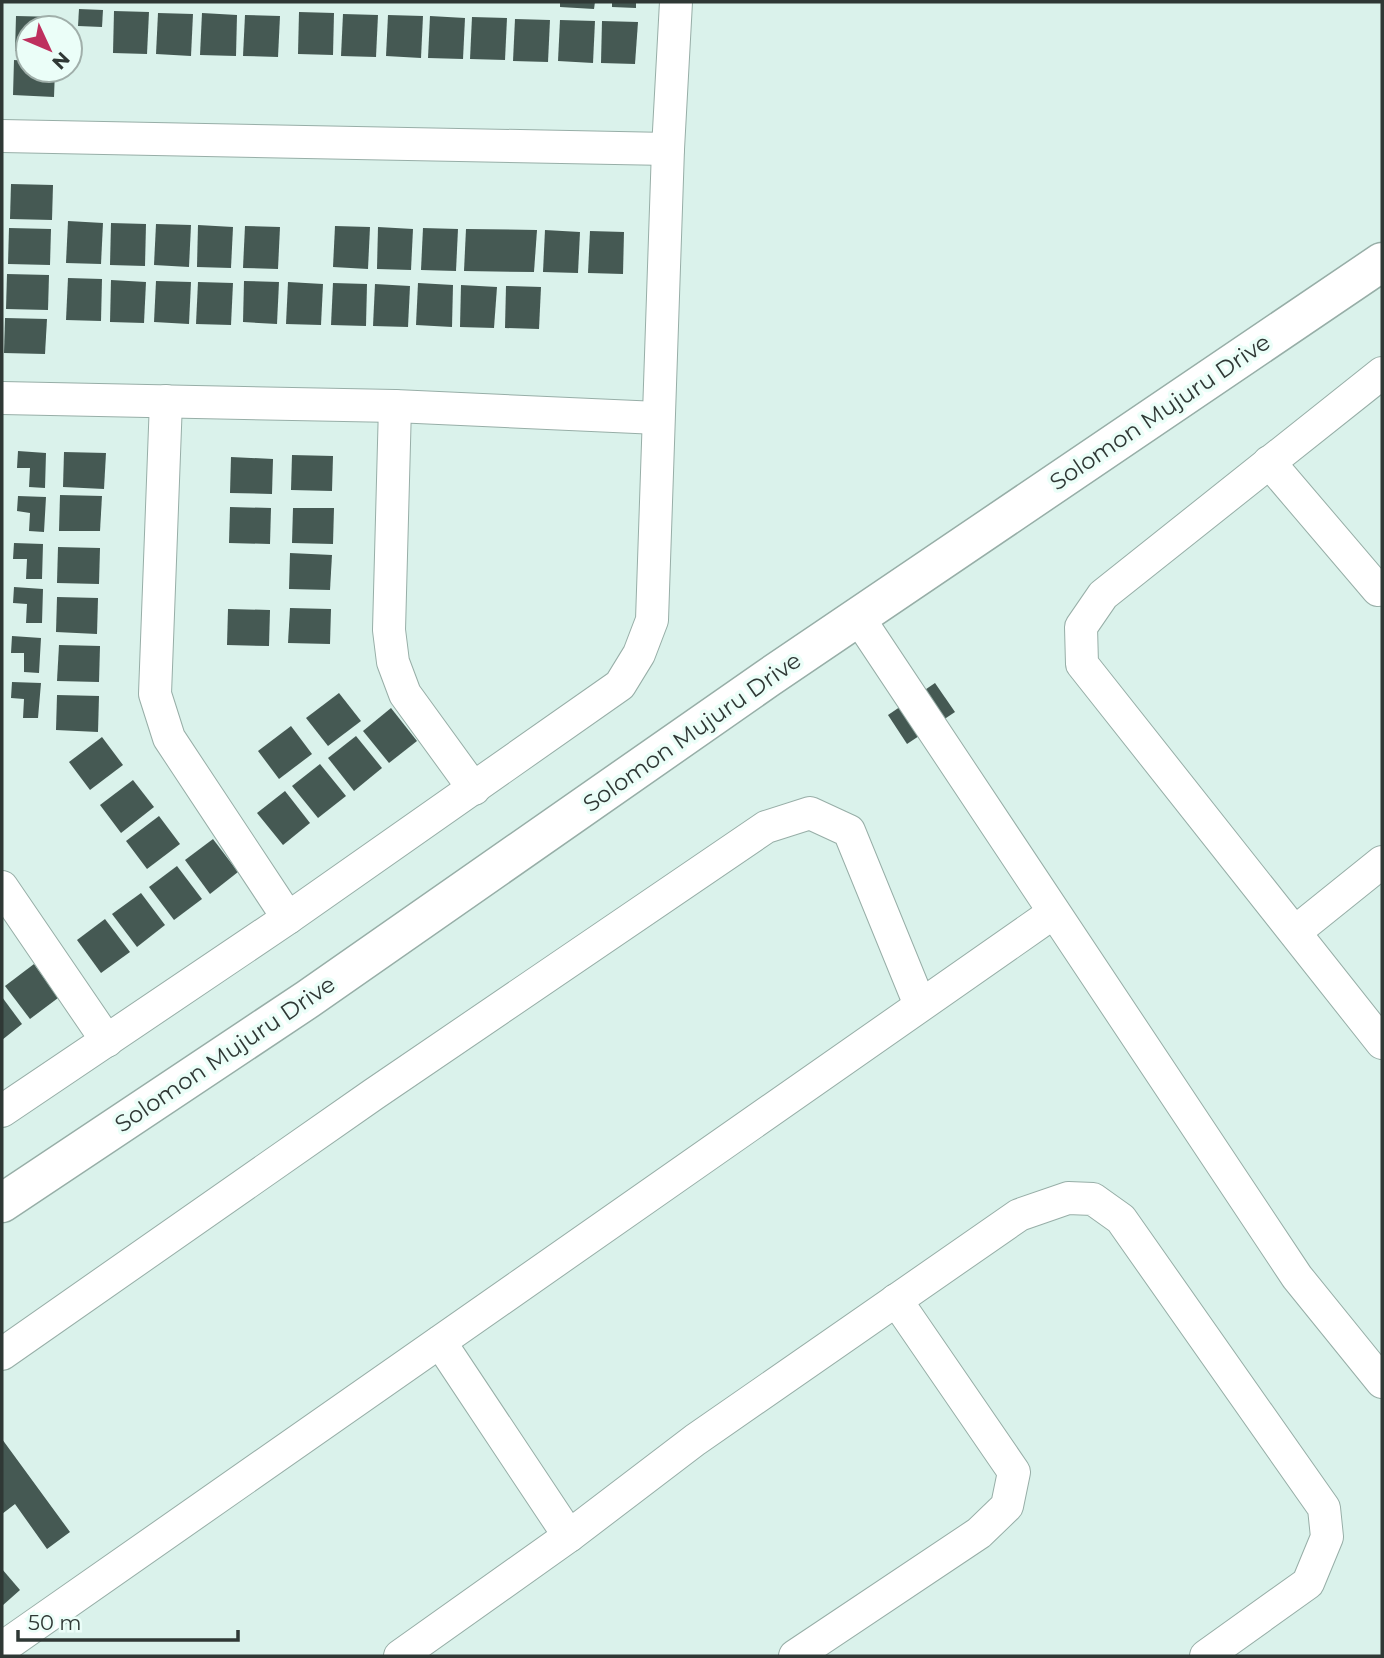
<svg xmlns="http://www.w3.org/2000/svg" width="1384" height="1658" viewBox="0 0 1384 1658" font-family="Montserrat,sans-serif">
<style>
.building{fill:#455953}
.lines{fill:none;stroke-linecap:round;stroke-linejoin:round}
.minor-casing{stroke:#97aea7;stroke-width:34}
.tertiary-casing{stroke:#97aea7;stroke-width:41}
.minor{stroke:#fff;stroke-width:32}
.tertiary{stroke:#fff;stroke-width:38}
.labels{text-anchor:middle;stroke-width:7;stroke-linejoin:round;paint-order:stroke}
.street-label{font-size:23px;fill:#2f3835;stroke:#ebfef8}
</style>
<rect width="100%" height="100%" fill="#daf2eb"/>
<g class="building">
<polygon points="560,2 595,2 594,9 560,7"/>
<polygon points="612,2 636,2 636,8 612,7"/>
<polygon points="79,9 103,10 102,27 78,26"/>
<polygon points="114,11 149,12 147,54 113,53"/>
<polygon points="299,12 334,13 333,55 298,54"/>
<polygon points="158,13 193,14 191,56 156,54"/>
<polygon points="202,13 237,15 236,56 200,55"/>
<polygon points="343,14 378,15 376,57 341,56"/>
<polygon points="245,15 280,16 278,57 243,56"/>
<polygon points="388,15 423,16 421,58 386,56"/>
<polygon points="16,16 58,17 58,28 28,28 28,52 15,51"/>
<polygon points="430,16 465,18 463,59 428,58"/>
<polygon points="472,17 507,18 505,60 470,59"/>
<polygon points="515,19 550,20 548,62 513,61"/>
<polygon points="560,20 595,21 593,63 558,61"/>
<polygon points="602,21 638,22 635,64 601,63"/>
<polygon points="14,60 28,61 28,70 55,70 54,97 13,95"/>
<polygon points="11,184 53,185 52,220 10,219"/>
<polygon points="68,221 103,223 101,264 66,263"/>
<polygon points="111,223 146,224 145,266 110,265"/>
<polygon points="156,224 191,225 189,267 154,265"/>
<polygon points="198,225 233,227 231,268 197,267"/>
<polygon points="245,226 280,227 278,269 243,268"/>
<polygon points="335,226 370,227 368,269 333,267"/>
<polygon points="378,227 413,229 411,270 377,269"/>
<polygon points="9,228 51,229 50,265 8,264"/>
<polygon points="423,228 458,229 456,271 421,270"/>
<polygon points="466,229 537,230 534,272 464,271"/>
<polygon points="545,230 580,232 578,273 543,272"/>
<polygon points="590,231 624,232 623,274 588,273"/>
<polygon points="7,274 49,275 48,310 6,309"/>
<polygon points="68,278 102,279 101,321 66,320"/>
<polygon points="111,280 146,282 144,323 110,322"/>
<polygon points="156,281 191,282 189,324 154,322"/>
<polygon points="244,281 279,282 277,324 243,322"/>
<polygon points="198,282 233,283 231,325 196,324"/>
<polygon points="288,282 323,284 321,325 286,324"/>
<polygon points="333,283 367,284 366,326 331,325"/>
<polygon points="418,283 453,285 452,327 416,325"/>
<polygon points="375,284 410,286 408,327 373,326"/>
<polygon points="461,285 497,287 494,328 460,327"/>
<polygon points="506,286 541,287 539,329 505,328"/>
<polygon points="5,318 47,319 45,354 4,353"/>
<polygon points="18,451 46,453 45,488 29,487 30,468 17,468"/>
<polygon points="64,452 106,453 104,489 63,487"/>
<polygon points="292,455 333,456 332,491 291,490"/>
<polygon points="231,457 273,459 272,494 230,493"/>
<polygon points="60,495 102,496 100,531 59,531"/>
<polygon points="18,496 46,497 44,532 29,531 30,513 17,511"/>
<polygon points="230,507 271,508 270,544 229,543"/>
<polygon points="293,508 334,508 333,544 292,543"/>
<polygon points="14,543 43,544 42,579 26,579 27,559 13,559"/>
<polygon points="58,547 100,548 99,584 57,583"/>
<polygon points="290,553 332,555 330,590 289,589"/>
<polygon points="14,587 43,589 42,623 26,623 27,604 13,603"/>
<polygon points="57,597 98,598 97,634 56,632"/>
<polygon points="290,608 331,609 330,644 288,643"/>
<polygon points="228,609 270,610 269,646 227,645"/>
<polygon points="12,636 41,638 39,673 24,672 24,653 11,653"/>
<polygon points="59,645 100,646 99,682 57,681"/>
<polygon points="12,682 41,683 38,718 23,718 24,699 11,698"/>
<polygon points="935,683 955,712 907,744 888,715"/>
<polygon points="339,693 361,721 328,746 306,718"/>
<polygon points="57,695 99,696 98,732 56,730"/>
<polygon points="391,708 417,741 389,763 363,731"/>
<polygon points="291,726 312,754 279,779 258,751"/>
<polygon points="356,736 382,768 354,791 328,758"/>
<polygon points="102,737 123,765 90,790 69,762"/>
<polygon points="320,764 346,796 318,818 292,786"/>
<polygon points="133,780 154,807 121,833 100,805"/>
<polygon points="285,791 310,823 283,845 257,813"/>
<polygon points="159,816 180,844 147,869 126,841"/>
<polygon points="213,839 238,872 210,894 185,860"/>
<polygon points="177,866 202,899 174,920 149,887"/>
<polygon points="141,893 165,925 137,947 112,914"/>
<polygon points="105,919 130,952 101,973 77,940"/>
<polygon points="34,964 58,998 30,1019 5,986"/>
<polygon points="2,997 22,1024 2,1040"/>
<polygon points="2,1439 70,1532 47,1549 15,1504 2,1514"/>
<polygon points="2,1569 20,1590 2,1606"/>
</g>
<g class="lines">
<defs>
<g id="minor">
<polyline points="2,136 668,149"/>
<polyline points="1382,373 1103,595 1081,627 1082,664 1382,1043"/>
<polyline points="2,398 395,406 658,418"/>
<polyline points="166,401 155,694 169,738 288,918"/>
<polyline points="395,406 389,630 393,662 405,694 474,789"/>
<polyline points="1269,462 1378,590"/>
<polyline points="858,617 1297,1277 1382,1382"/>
<polyline points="2,887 107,1041"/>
<polyline points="1295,932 1382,862"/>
<polyline points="2,1111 288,918 620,685 639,654 652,620 668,149 676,2"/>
<polyline points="440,1342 569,1536"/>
<polyline points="2,1354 374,1094 766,827 810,813 849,831 920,1005"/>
<polyline points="2,1648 1053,913"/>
<polyline points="400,1656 569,1536 695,1440 1019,1215 1068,1198 1093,1199 1121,1219 1324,1508 1327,1537 1308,1583 1206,1656"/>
<polyline points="795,1656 979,1533 1007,1506 1014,1472 896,1300"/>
</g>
<polyline id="tertiary" points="2,1203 308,999 768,678 1382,262"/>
</defs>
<use href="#minor" class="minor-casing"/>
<use href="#tertiary" class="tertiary-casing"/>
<use href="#minor" class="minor"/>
<use href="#tertiary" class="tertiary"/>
</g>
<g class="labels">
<g class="street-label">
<text transform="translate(1160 412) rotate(-34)" y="8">Solomon Mujuru Drive</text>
<text transform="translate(692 732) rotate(-35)" y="8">Solomon Mujuru Drive</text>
<text transform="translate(225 1054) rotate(-34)" y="8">Solomon Mujuru Drive</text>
</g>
</g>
<rect width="1384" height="1658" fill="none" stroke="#2f3835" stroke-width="7"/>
<g transform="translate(49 49) rotate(134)"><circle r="33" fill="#ebfef8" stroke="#a0afaa" stroke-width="2"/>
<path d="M0-5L12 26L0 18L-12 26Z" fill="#be305e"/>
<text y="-10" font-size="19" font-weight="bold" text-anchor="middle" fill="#2f3835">N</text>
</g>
<path d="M18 1630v10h220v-10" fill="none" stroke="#2f3835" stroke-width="3.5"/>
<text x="28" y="1630" font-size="21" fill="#2f3835" stroke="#ebfef8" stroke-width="5" paint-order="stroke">50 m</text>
</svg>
